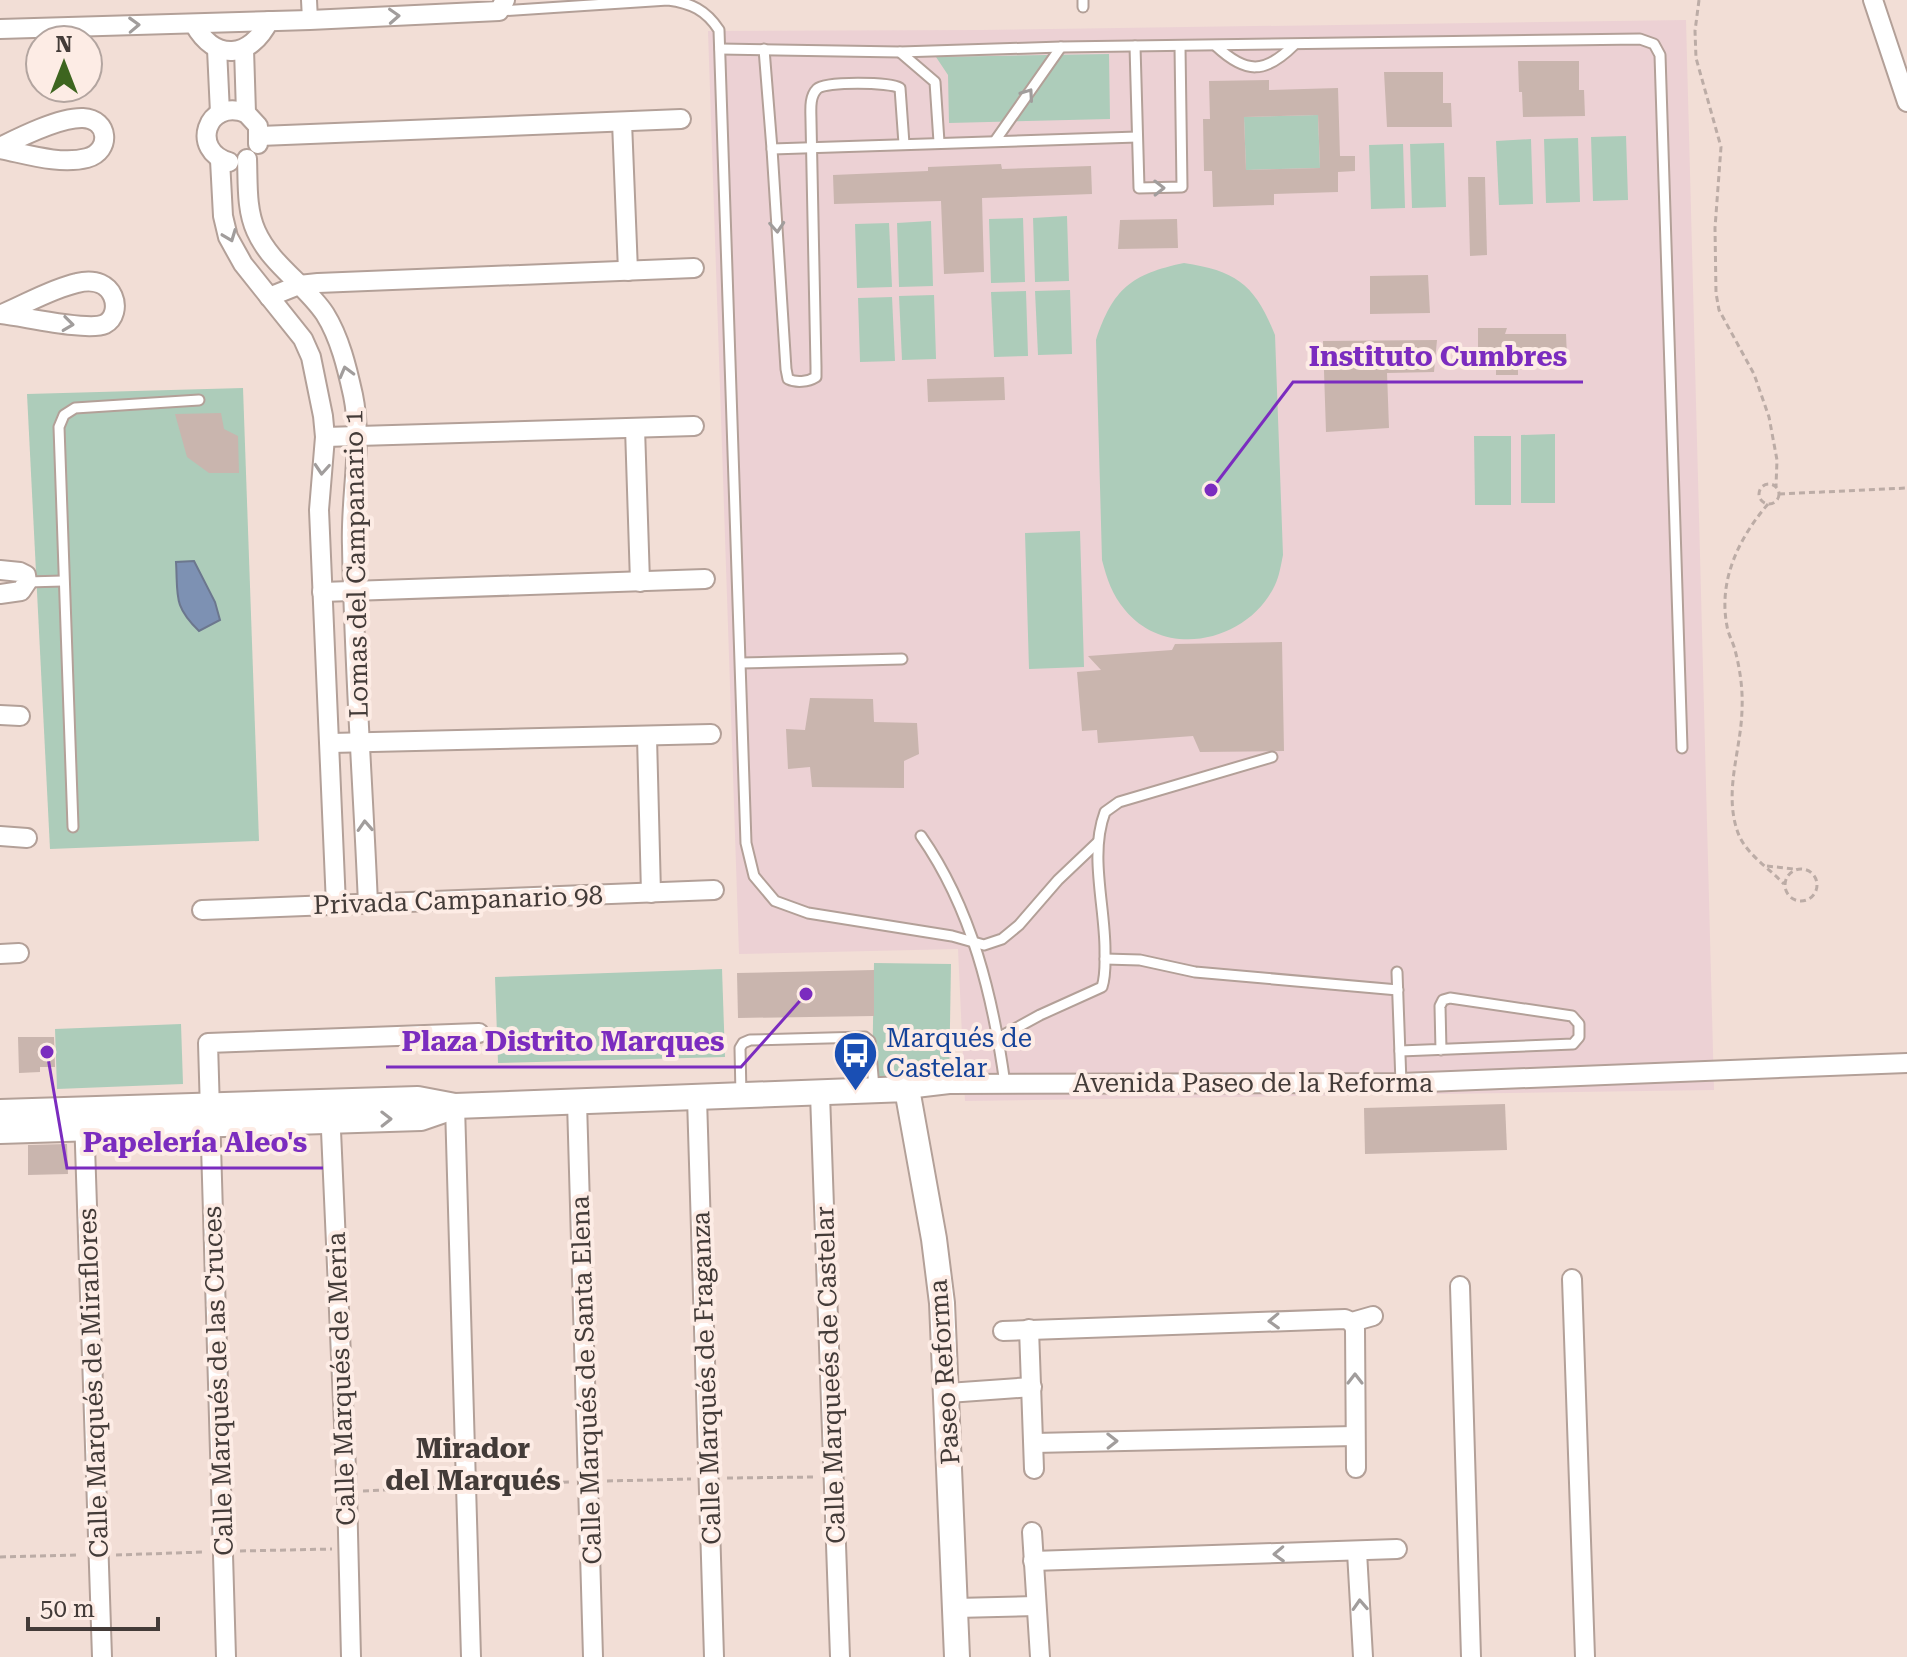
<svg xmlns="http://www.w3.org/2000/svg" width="1907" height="1657" viewBox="0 0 1907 1657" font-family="'Roboto Serif',serif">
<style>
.education{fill:#ecd1d4}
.green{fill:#adccba}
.water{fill:#7d91b3;stroke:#6c778e;stroke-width:2}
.building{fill:#c9b5ae;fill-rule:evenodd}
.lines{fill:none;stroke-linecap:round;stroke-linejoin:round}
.service-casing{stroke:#b3a098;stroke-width:13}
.pedestrian-casing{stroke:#b3a098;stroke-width:18}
.minor-casing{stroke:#b3a098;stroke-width:22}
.tertiary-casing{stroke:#b3a098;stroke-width:28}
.path{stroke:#bcaca6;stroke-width:3;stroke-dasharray:6 4;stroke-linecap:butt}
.service{stroke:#fff;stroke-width:9}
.pedestrian{stroke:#fff;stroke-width:14}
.minor{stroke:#fff;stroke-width:18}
.tertiary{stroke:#fff;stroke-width:24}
.oneway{stroke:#a19d9c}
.labels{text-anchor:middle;stroke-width:8;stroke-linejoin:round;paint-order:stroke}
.street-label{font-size:26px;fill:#433b38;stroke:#fdece5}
.transit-label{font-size:26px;fill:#164399;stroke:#fdece5;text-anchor:start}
.neighbourhood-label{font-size:28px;font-weight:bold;fill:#433b38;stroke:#fdece5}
.leader{fill:none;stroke:#7b2cbf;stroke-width:3}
.callout-dot{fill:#7b2cbf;stroke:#fdece5;stroke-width:3}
.callout-label{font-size:28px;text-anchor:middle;font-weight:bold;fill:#7b2cbf;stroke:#fdece5;stroke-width:8;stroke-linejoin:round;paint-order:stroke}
</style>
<rect width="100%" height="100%" fill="#f2ded6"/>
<polygon class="education" points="1686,20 1714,1090 965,1101 958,949 739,954 708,31 981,30"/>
<g class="green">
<polygon points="1109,54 1110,119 949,123 948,75 936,57"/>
<polygon points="1318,115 1320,168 1246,170 1244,117"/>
<polygon points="1626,136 1628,200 1593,201 1591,137"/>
<polygon points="1578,138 1580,202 1546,203 1544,139"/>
<polygon points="1531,139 1533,204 1499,205 1496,141"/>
<polygon points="1444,143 1446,207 1412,208 1410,144"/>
<polygon points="1403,144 1405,208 1371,209 1369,145"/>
<polygon points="1067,216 1069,281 1035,282 1033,218"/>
<polygon points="1023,218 1025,282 991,283 989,219"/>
<polygon points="931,221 933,286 899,287 897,223"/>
<polygon points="889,223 892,287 857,288 855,224"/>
<path d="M1184 263C1237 271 1255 285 1275 335L1283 555C1281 565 1279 577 1275 585 1249 641 1167 661 1125 610 1112 595 1107 579 1102 560L1096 340C1113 289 1131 274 1184 263Z"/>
<polygon points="1070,290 1072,354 1038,355 1035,291"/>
<polygon points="1026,291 1028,356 994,357 991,292"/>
<polygon points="934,295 936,359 902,360 899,296"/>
<polygon points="892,297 895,361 860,362 858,298"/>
<polygon points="243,388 259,841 50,849 27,394"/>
<polygon points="1555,434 1555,503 1521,503 1521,435"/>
<polygon points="1474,436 1511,436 1511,505 1475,505"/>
<polygon points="1080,531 1084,667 1029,669 1025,533"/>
<polygon points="874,963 951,964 949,1084 872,1083"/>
<polygon points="722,969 725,1057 498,1063 495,977"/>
<polygon points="181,1024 183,1084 57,1089 55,1029"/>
</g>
<path class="water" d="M194 561 215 602 220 620 199 631C173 606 178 596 176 562Z"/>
<g class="building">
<polygon points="1518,61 1579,61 1579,90 1584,90 1585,116 1523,117 1522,92 1519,92"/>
<polygon points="1384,72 1443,72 1443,103 1451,103 1452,127 1387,127"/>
<path d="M1269 80V90L1338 88 1340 156H1355V171L1338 172V192L1274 194V205L1213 207 1212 171H1204L1203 119H1210L1209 81ZM1318 115 1320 168 1246 170 1244 117Z"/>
<polygon points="1001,164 1002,169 1091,166 1092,194 982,198 984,272 944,274 941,201 834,204 833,175 928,171 928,167"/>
<polygon points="1468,177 1485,177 1487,255 1470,256"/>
<polygon points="1177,219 1178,248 1118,249 1120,220"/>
<polygon points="1428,275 1430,313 1370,314 1370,276"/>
<polygon points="1478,328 1507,328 1505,334 1566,334 1567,357 1518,358 1518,375 1496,375 1496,353 1478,353"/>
<polygon points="1437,340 1434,372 1387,373 1389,428 1326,432 1323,341"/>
<polygon points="1004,377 1005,400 928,402 927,379"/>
<polygon points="221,413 224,429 238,436 239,473 209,473 187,457 175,414"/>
<polygon points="1282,642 1284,751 1200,752 1193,736 1098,743 1097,730 1082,731 1077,672 1101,670 1088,656 1172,650 1175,644"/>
<polygon points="810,698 873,699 874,722 917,723 919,754 904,761 904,788 812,787 810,767 788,769 786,729 805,730"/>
<polygon points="874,970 874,1016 738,1018 737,973"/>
<polygon points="18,1037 54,1037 55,1067 40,1067 40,1072 19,1073"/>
<polygon points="1505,1104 1507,1150 1365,1154 1364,1108"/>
<polygon points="67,1144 68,1174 28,1175 28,1145"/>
</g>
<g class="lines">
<defs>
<g id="service">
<polyline points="1083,7 1083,0"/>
<path d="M499 11 668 0C691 3 706 10 719 30L746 843 754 876 775 901 808 913 952 936 984 945 1002 939 1019 925 1058 880 1098 842"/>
<polyline points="1135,46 1139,188 1182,187 1180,47"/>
<path d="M1216 46C1246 74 1265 74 1294 45"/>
<polyline points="720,49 900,52 1061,47 1640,39 1654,44 1660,55 1682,748"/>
<polyline points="764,49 772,149 1137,137"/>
<polyline points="900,52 935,82 939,142"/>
<polyline points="995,141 1061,47"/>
<path d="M772 149 786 369 788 379C796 383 808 382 816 377V367L811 121C811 111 809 97 817 89 825 81 890 82 900 88L904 144"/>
<polyline points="27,582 63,581"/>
<polyline points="741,663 902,659"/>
<polyline points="73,827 59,427 64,415 75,408 199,400"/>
<path d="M921 836C972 909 993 997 1005 1084"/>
<polyline points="1105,959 1140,960 1195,972 1398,990"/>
<polyline points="1397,972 1401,1083"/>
<path d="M998 1038 1040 1015 1102 987C1106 975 1105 962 1105 950 1105 905 1089 855 1105 812L1119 802 1272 757"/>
<polyline points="1400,1051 1573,1044 1579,1037 1579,1024 1572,1016 1450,998 1443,1000 1440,1006 1441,1050"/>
<polyline points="741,1095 740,1048 743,1043 750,1040 865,1037 870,1041 874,1088"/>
</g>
<polyline id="pedestrian" points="309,0 310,20"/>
<g id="minor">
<polyline points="1873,0 1907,102"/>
<path d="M194 24C215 62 250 59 269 21"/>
<polyline points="0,29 310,20 499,11 505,0"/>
<polyline points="217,49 220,113"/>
<polyline points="244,49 246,113 258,126 258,144"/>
<polyline points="622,122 628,271"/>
<polyline points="260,136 681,119"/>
<path d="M0 147C20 137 60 117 83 118 109 119 112 151 87 158 60 165 26 154 0 149"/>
<path d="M247 159C248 182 246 209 256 231 271 265 305 284 325 314 340 338 347 368 353 395 363 443 350 497 352 546 354 666 363 785 368 904"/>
<polyline points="220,160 223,216 228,237 243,264 303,339 311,357 323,416 325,437 319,510 336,905"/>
<path d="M229 162C190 151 206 98 246 113"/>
<polyline points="269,297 299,285 318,283 694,268"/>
<path d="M0 314C22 316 88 332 105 324 124 314 116 273 77 283 51 289 26 304 2 314"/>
<polyline points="635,428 640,582"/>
<polyline points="325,437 694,426"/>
<polyline points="0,570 20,572 26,575 27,582 21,591 0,594"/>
<polyline points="322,592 705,579"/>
<polyline points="0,715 20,716"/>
<polyline points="647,737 651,893"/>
<polyline points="331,743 711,734"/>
<polyline points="0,836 27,838"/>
<polyline points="202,910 714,890"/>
<polyline points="0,954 19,953"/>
<polyline points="907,1089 949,1084 1401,1083 1907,1063"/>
<polyline points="820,1094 840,1657"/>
<polyline points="697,1098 714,1657"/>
<polyline points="577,1102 593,1657"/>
<polyline points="455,1106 471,1657"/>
<polyline points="330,1108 347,1492 351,1657"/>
<polyline points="84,1116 102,1657"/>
<polyline points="1572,1279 1585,1657"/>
<polyline points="1460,1286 1471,1657"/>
<polyline points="1352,1322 1355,1329 1356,1468"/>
<polyline points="1029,1329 1034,1469"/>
<polyline points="1003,1331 1345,1319 1352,1322 1373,1316"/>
<polyline points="948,1393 1032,1387"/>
<polyline points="1034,1443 1355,1436"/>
<polyline points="1032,1532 1040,1657"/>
<polyline points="1357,1552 1363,1657"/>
<polyline points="1033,1561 1397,1549"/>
<polyline points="956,1608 1036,1606"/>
<polyline points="226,1657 208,1043 479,1033"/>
</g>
<g id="tertiary">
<polyline points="0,1112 418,1099 455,1106 907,1089 934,1239 942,1303 957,1657"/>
<polyline points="0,1131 421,1118 453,1107"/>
</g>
</defs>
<use href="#service" class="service-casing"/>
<use href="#pedestrian" class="pedestrian-casing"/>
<use href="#minor" class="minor-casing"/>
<use href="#tertiary" class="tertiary-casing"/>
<g class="path">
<polyline points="1699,0 1695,31 1696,58 1721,147 1715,228 1716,293 1719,310 1754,374 1769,417 1777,460 1776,486"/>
<circle cx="1769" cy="494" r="10"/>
<polyline points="1779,494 1907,488"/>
<path d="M1768 504C1739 538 1718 580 1727 626 1728 634 1733 642 1735 650 1740 669 1743 689 1742 710 1741 750 1724 790 1737 830 1744 853 1768 867 1784 884"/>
<polyline points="1767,866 1794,869"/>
<circle cx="1801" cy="885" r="16"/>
<polyline points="727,1478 815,1477"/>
<polyline points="607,1481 691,1479"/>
<polyline points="483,1486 571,1482"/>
<polyline points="363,1491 447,1487"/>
<polyline points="240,1551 332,1549"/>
<polyline points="116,1555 204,1552"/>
<polyline points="0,1557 80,1555"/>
</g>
<use href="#service" class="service"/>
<use href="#pedestrian" class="pedestrian"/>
<use href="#minor" class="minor"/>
<use href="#tertiary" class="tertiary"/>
</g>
<defs><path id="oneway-chevron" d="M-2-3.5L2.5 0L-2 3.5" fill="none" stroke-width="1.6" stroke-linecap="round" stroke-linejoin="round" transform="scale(2)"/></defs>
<g class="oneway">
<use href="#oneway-chevron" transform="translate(394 16) rotate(-3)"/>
<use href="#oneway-chevron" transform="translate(134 25) rotate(-2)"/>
<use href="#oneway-chevron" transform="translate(1028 94) rotate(-55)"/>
<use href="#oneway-chevron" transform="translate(1159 188) rotate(-1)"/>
<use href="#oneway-chevron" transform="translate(777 227) rotate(86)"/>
<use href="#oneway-chevron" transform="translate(230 236) rotate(69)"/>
<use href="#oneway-chevron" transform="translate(68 324) rotate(7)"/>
<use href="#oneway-chevron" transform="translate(346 372) rotate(-105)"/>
<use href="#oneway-chevron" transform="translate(322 469) rotate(94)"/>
<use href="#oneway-chevron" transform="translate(365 826) rotate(-93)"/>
<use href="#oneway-chevron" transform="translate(386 1119) rotate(-1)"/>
<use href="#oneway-chevron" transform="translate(1274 1321) rotate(178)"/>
<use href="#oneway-chevron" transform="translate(1355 1379) rotate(-90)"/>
<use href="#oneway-chevron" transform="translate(1112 1441) rotate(-1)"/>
<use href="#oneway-chevron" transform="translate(1279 1554) rotate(178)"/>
<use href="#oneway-chevron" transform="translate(1360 1605) rotate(-93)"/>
</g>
<defs>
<symbol id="bus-pin" viewBox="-11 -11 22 30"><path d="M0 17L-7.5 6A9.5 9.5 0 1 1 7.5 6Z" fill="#1a4fb4" stroke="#fdece5"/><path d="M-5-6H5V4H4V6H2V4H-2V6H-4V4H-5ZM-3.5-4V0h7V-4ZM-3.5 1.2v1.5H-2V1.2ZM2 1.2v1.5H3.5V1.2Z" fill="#fff"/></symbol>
</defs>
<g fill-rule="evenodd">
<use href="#bus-pin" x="830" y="1028" width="51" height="69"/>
</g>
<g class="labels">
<g class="street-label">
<text transform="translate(356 564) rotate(-91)" y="9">Lomas del Campanario 1</text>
<text transform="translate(458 900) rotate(-2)" y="9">Privada Campanario 98</text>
<text x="1253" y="1092">Avenida Paseo de la Reforma</text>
<text transform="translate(944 1372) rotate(-94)" y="9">Paseo Reforma</text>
<text transform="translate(830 1375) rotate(-92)" y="9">Calle Marqueés de Castelar</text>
<text transform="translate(706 1378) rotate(-92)" y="9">Calle Marqués de Fraganza</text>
<text transform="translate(341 1379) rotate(-92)" y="9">Calle Marqués de Meria</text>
<text transform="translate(586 1380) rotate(-92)" y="9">Calle Marqués de Santa Elena</text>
<text transform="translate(218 1381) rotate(-92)" y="9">Calle Marqués de las Cruces</text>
<text transform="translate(93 1383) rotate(-92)" y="9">Calle Marqués de Miraflores</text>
</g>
<g class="transit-label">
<text x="886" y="1047">Marqués de<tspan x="886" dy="30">Castelar</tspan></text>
</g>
<g class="neighbourhood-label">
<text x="473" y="1458">Mirador<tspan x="473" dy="32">del Marqués</tspan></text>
</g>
</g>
<path class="leader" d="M1211 490L1293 382H1583M806 994L741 1067H386M47 1052L67 1168H323"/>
<g class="callout-dot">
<circle cx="1211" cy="490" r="8"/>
<circle cx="806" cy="994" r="8"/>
<circle cx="47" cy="1052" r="8"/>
</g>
<g class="callout-label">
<text x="1438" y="366">Instituto Cumbres</text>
<text x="563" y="1051">Plaza Distrito Marques</text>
<text x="195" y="1152">Papelería Aleo's</text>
</g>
<g transform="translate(64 64)"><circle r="38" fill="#fdece5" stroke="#b3a5a0" stroke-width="2"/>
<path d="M0-6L14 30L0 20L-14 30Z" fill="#3d651f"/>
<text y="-12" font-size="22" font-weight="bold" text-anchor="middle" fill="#433b38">N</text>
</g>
<path d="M28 1617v12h130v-12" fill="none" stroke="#433b38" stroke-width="4"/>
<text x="40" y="1617" font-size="24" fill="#433b38" stroke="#fdece5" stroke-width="6" paint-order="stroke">50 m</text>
</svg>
